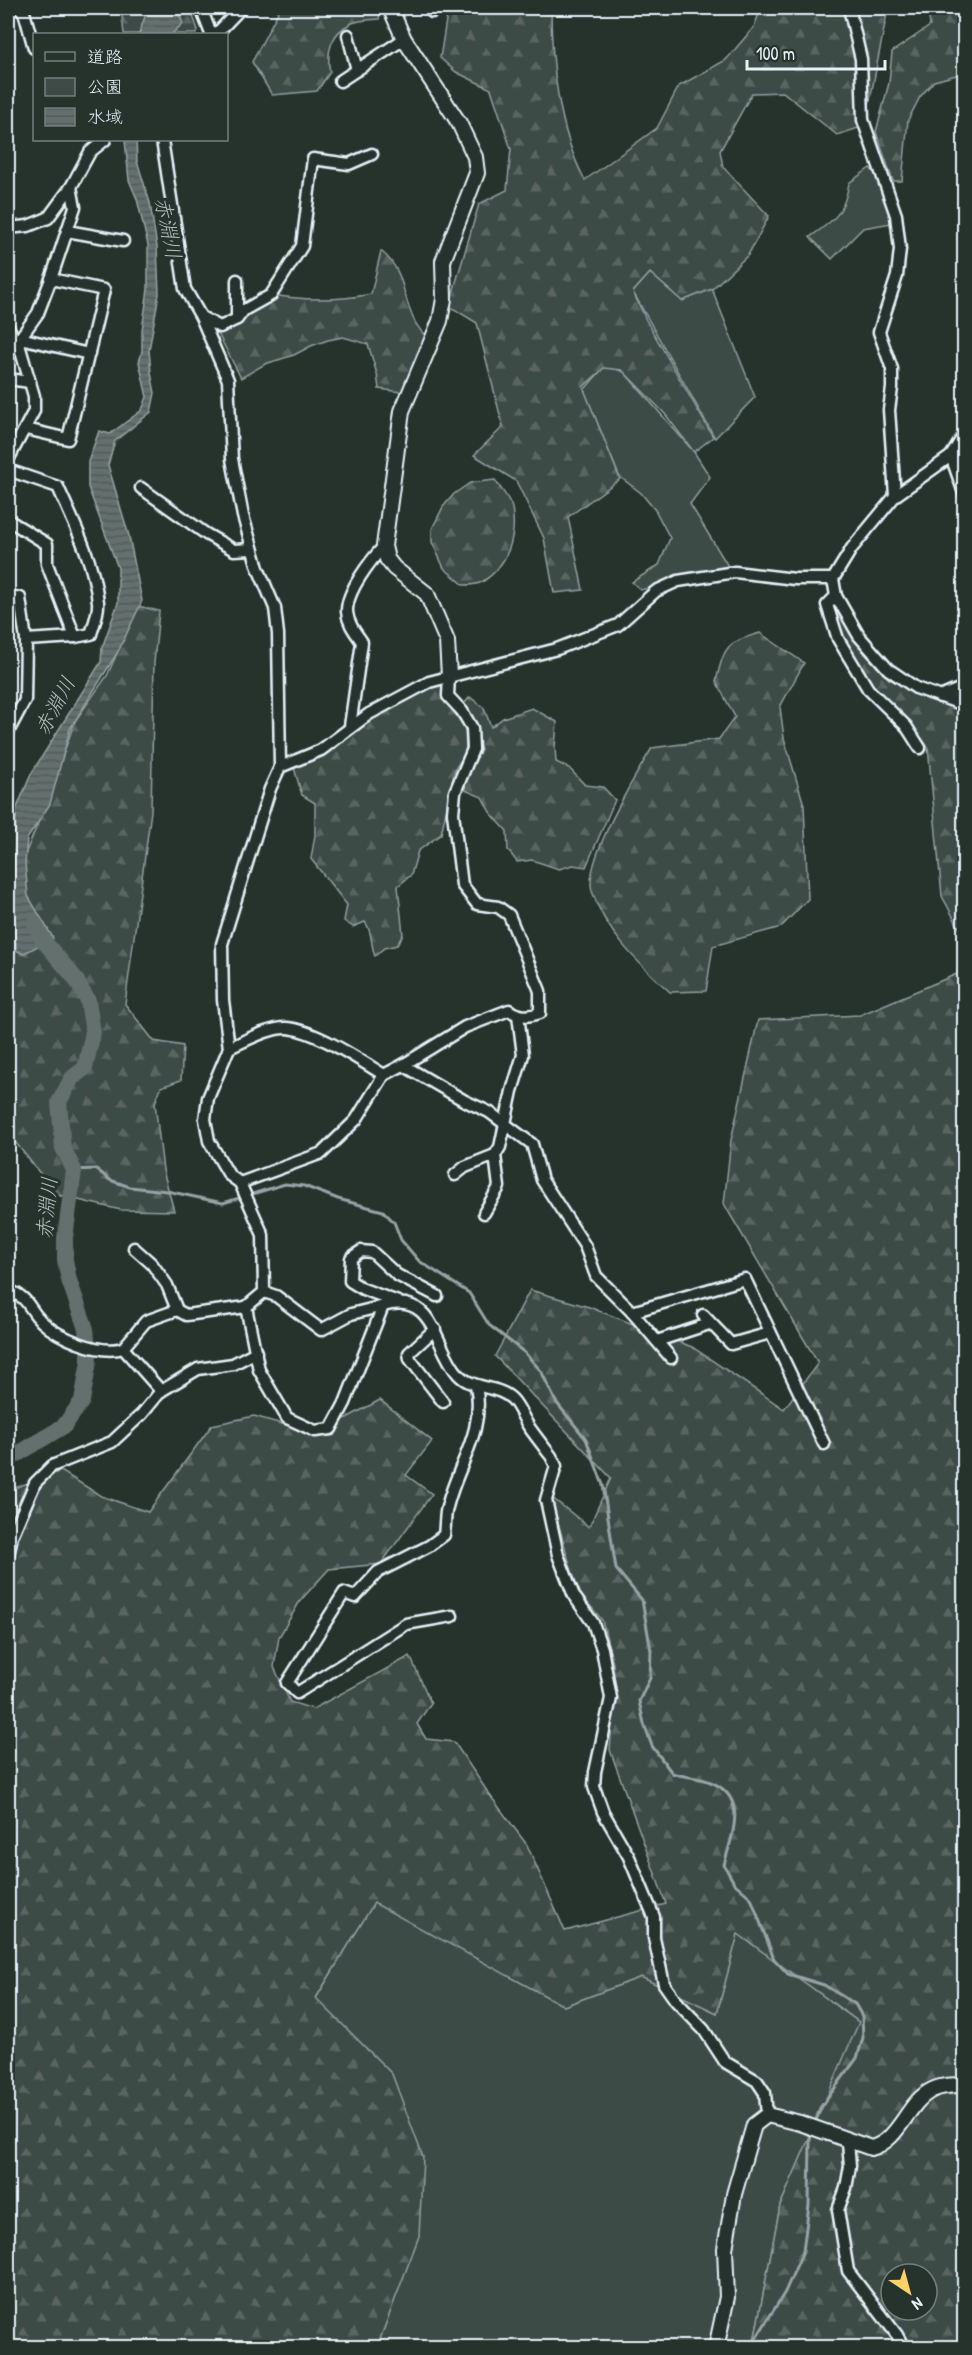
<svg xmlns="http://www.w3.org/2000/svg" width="972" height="2355" viewBox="0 0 972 2355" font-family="'Patrick Hand','Klee One',sans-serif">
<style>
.green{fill:#3e4b47;stroke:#939ea0;stroke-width:1.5}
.forest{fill:url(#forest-firs);stroke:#939ea0;stroke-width:1.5;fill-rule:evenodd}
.water{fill:url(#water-rules);stroke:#98a3a5;stroke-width:1.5}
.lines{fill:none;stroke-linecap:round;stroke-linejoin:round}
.stream{stroke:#98a3a5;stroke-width:3}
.river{stroke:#636f6d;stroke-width:16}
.minor-casing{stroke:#e8f1f8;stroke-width:15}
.tertiary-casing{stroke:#e8f1f8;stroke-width:18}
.minor{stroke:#26332d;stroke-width:10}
.tertiary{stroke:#26332d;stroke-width:14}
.labels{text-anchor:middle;stroke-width:6;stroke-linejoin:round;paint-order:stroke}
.water-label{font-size:21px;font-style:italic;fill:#b3bdc0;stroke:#26332d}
</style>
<defs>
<pattern id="forest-firs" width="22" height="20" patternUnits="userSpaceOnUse" patternTransform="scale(1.5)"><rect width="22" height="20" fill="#3e4b47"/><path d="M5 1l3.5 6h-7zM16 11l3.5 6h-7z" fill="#5a6562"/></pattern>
<pattern id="water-rules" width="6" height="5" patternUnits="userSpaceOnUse" patternTransform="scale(1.5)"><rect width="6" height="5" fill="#636f6d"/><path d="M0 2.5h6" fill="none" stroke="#535a5a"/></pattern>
</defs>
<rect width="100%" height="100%" fill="#26332d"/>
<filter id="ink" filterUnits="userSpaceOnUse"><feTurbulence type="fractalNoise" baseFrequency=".0167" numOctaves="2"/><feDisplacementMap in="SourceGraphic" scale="12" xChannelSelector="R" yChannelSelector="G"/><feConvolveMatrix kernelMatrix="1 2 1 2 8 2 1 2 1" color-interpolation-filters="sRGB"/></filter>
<g filter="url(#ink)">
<g class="green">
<path d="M870 168 883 183 892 223 863 228 832 259 810 237C834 220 844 214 849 183Z"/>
<polygon points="650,273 682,301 712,289 755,397 715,438 633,292"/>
<polygon points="606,365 624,372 694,452 710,477 690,504 728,566 641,590 632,582 659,565 670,538 655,510 641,493 619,476 584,390"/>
<polygon points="374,1902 564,2006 641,1977 717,2013 738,1933 860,2023 780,2206 753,2347 377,2347 397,2293 316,1998"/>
</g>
<g class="forest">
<polygon points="121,8 190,8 198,30 196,34 124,34"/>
<path d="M275 8H381L379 19C371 20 358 20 350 24 331 33 326 53 330 72L317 91 272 95 252 62 278 12Z"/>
<path d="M448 8H551C551 61 559 133 585 180L657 128 679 86 726 60 754 27 761 8H888L865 126 837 135 783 92 752 93 720 151 723 167 769 216 748 255 712 289 682 301 650 273 633 292 646 320 713 437 694 452 665 414 622 370 604 368 583 387 620 479 568 517 583 590 554 593 544 538 516 481 474 455 503 427 477 323 449 306 479 204 507 190 511 149 491 89 456 72 440 58Z"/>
<polygon points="928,8 964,8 964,69 960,74 934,81 920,97 908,120 902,181 893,181 876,132 889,83 892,52 930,26"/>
<path d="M381 251C406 272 401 293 414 320 417 327 424 334 428 340L409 393 379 389 377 374 368 344 343 337 328 340 311 346 294 355 265 364 241 378 212 322 241 313 259 293C297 300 334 302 371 294Z"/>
<path d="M495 480C500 488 510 499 512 508 517 536 508 566 482 582 477 585 470 585 464 585L444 568 432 542V529L443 507 454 494 470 483Z"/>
<polygon points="138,606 159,611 154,663 151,811 125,1004 154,1041 183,1046 181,1080 161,1087 155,1103 163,1170 174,1211 121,1210 57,1195 16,1143 8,1143 8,895 44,809 75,721 107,676"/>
<polygon points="832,608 836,608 865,654 889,679 964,711 964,937 942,896 928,747 912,726 870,685 841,632"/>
<path d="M760 633 804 663 780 707 784 738 804 805 808 899 781 927 713 946 706 991 670 992C639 964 605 932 592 891 583 862 636 774 652 748L719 739 735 717 716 681C725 646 725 643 760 633Z"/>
<path d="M442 681 446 701 465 728 466 752 455 769 441 834 418 851 411 875 398 886 403 935 397 945 384 948 375 956C370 944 373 932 365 922L353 927 344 921 347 905 311 859 315 835V803L302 795 294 768 332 748 357 727 391 706Z"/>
<polygon points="470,697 484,708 491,727 503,718 532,708 557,722 555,748 556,762 569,768 585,785 603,787 615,800 586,867 573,865 559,869 532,860 517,862 508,850 507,831 490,812 482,797 465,790 466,778 481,750 463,705"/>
<path d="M964 971V2347H753L780 2206 859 2022 738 1934 717 2013 641 1977 564 2006 374 1903 316 1998 392 2074 423 2157 419 2236 377 2347H8V1556L17 1536 14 1488 61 1471 101 1496 148 1512 212 1425 254 1416 317 1434 380 1400 432 1441 406 1475 432 1494 381 1564 329 1569 300 1601 279 1637 274 1667 290 1702 313 1709 410 1656 431 1703 417 1724 426 1739 454 1742 489 1794 527 1845 565 1931 666 1904 610 1750 615 1685 613 1664 602 1620 577 1590 551 1497 589 1527 611 1478 495 1356 530 1290 589 1307 692 1347 784 1409 818 1363 724 1204 731 1140 758 1020 860 1015ZM891 2274H927V2310H891Z"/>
</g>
<g class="water">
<polygon points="148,8 172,8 177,10 183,23 172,34 139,34"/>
<polygon points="125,140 136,140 137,161 150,203 157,247 159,294 149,350 151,373 155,393 151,412 115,441 108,465 129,536 142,601 119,650 70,729 50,804 27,839 25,863 28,896 53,938 23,954 16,950 13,896 16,810 31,774 101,662 102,648 118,603 118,568 88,487 88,462 99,431 110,434 142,410 147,397 139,362 142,351 142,330 148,289 148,245 137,199 129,180"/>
</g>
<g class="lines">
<g class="stream">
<path d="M74 1170 96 1169 110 1180 130 1187 167 1191 223 1203 285 1184 304 1186 338 1199 383 1211 394 1222 401 1240 419 1261 469 1293 489 1325 525 1353 541 1371 556 1402 586 1439 603 1485 616 1569 642 1600 651 1651 650 1678 639 1701 644 1724 652 1746 672 1773C683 1777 697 1777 708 1781 750 1796 732 1834 724 1865L734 1883 751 1898 774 1959 788 1974 824 1985 855 2004 862 2016 863 2038 857 2058 820 2108 815 2123"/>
<polyline points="750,2348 785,2292 803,2251 809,2205 810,2139 812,2133"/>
</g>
<polyline class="river" points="8,1460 64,1426 82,1401 89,1361 86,1329 69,1280 65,1260 65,1238 74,1170 63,1148 59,1102 72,1078 85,1068 93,1032 88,1001 75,978 42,939 35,924"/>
<defs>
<g id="minor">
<polyline points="18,8 24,12 34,48"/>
<polyline points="201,8 211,34"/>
<polyline points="432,8 432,12"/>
<polyline points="849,8 861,59 863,120 896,215 900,249 897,276 879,332 892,369 892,388 889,410 895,496"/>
<polyline points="211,34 219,31 241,8"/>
<polyline points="348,35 357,70"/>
<polyline points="340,81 404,39"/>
<polyline points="8,228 28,226 48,218 71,187 90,152 105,140"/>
<polyline points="67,231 123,241"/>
<polyline points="201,317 220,327 237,319 244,310 271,295 302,246 313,159 349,164 372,154"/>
<polyline points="237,319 237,280"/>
<polyline points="8,326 14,340"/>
<polyline points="20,338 89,354"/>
<polyline points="8,344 13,340 18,341 38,313 51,279 75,207 71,187"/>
<polyline points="8,379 30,382"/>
<polyline points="26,429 68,439 104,290 51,279"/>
<polyline points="964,435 951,456 895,496 852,548 833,579 836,596 859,636 888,669 916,688 964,705"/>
<polyline points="951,456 964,493"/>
<polyline points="8,460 34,411 34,396 18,341"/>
<path d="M8 470 58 487C74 523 94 562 98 602 99 612 94 624 91 634L75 637 26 640"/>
<polyline points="141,488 206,534 234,550 252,549"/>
<polyline points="8,520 47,544 47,564 75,637"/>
<polyline points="8,596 20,598 26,640 25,700 8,732"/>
<polyline points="836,596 827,605 838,639 868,689 906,726 920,748"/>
<polyline points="940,697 964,687"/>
<path d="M350 726 362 642C356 633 348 624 347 612 346 592 370 561 384 546"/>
<polyline points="280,767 321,750 369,714 429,682 557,649 618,625 656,591 678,581 735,572 795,579 833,579"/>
<path d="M229 1048C245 1041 270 1027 287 1028 315 1030 360 1060 384 1075L403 1065 465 1101 489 1112 532 1144 542 1180 585 1246 596 1276 632 1312 671 1358"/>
<path d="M403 1065 465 1027 509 1010C519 1017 528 1017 540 1013V991L509 915 498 907 477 904 462 885 453 813 455 792 473 749 472 728 462 711 448 696 449 676"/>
<polyline points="455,1175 465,1167 495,1155 500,1147 512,1091 523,1055 518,1015"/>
<polyline points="240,1183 322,1153 356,1120 384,1075"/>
<polyline points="484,1213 499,1187 495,1155"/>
<polyline points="134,1248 152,1264 167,1285 177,1310 186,1315 246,1307 264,1292 263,1235 240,1183 229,1175 209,1141 205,1119 208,1098 229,1048 223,1000 222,944 270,789 280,767 278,634 275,608 258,568 243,516 232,459 228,380 201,317 185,289 162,140"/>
<path d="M8 1290C31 1299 26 1306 41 1321 59 1338 99 1355 123 1348L146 1321 177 1310"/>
<polyline points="264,1292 276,1296 321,1330 351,1314 383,1306"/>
<polyline points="398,1302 363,1289 350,1281 351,1258 361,1251 372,1252 397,1275 437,1296"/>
<path d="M246 1307 259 1370 287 1418 315 1431 331 1429 345 1403 383 1306C435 1291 433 1345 458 1374 472 1390 498 1385 512 1399 519 1406 523 1418 529 1427 536 1437 544 1447 551 1456L556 1466 546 1500 558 1555 574 1596 593 1623 602 1649 611 1698 595 1772 594 1787 603 1812 629 1857 654 1917V1938L664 1984 676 2001 704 2030 725 2062 757 2081 765 2093 767 2115"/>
<polyline points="632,1312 745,1279 824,1444"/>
<polyline points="703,1315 731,1344 770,1333"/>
<polyline points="435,1329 409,1353 410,1359 443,1402"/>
<polyline points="657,1341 709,1324"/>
<polyline points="123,1348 161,1391"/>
<polyline points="8,1556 12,1536 35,1483 52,1466 112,1442 142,1414 161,1391 198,1369 233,1364 256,1352"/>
<path d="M452 1616 406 1624 297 1693 287 1683 344 1593 355 1597 378 1572 429 1546 444 1535C445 1528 445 1519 446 1512 454 1469 486 1434 476 1386"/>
<polyline points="848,2142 850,2166 846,2188 838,2210 848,2271 897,2335 904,2348"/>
</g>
<g id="tertiary">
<polyline points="392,8 392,12 404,39 459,123 475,157 477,173 443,261 444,299 440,321 402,411 384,546 387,559 394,568 427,594 447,641 449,676"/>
<path d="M716 2348 727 2297 725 2249 734 2194 754 2125 767 2115 800 2123 871 2148C901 2140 906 2103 932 2090 942 2085 954 2085 964 2085"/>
</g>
</defs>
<use href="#minor" class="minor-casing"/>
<use href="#tertiary" class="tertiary-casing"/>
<use href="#minor" class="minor"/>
<use href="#tertiary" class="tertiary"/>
</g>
</g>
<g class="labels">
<g class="water-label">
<text transform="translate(168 228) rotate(79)" y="7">赤淵川</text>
<text transform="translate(55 706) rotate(-62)" y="7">赤淵川</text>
<text transform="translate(47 1208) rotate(-85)" y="7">赤淵川</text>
</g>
</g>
<rect width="972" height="2355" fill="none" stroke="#26332d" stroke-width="30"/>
<rect x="15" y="15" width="942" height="2325" fill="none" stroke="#e8f1f8" stroke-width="2" filter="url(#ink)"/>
<rect x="33" y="33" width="195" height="108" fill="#26332d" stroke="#747f7e" stroke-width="1.5"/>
<rect x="45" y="52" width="30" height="9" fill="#26332d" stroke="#747f7e" stroke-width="1.5"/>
<text x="87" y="63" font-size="18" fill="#e8f1f8">道路</text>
<rect x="45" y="78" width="30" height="18" fill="#3e4b47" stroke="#747f7e" stroke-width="1.5"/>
<text x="87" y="93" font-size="18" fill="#e8f1f8">公園</text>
<rect x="45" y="108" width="30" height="18" fill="url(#water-rules)" stroke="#747f7e" stroke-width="1.5"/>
<text x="87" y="123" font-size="18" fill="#e8f1f8">水域</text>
<g transform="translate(909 2292) rotate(144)"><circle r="28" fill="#26332d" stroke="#747f7e" stroke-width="1.5"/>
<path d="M0-4.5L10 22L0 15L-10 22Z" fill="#ffd166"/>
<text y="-9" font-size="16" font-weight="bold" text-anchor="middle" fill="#e8f1f8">N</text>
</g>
<path d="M747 60v9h138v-9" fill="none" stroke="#e8f1f8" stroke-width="3"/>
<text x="756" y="60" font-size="18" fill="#e8f1f8" stroke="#26332d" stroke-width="4.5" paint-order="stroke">100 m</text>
</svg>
